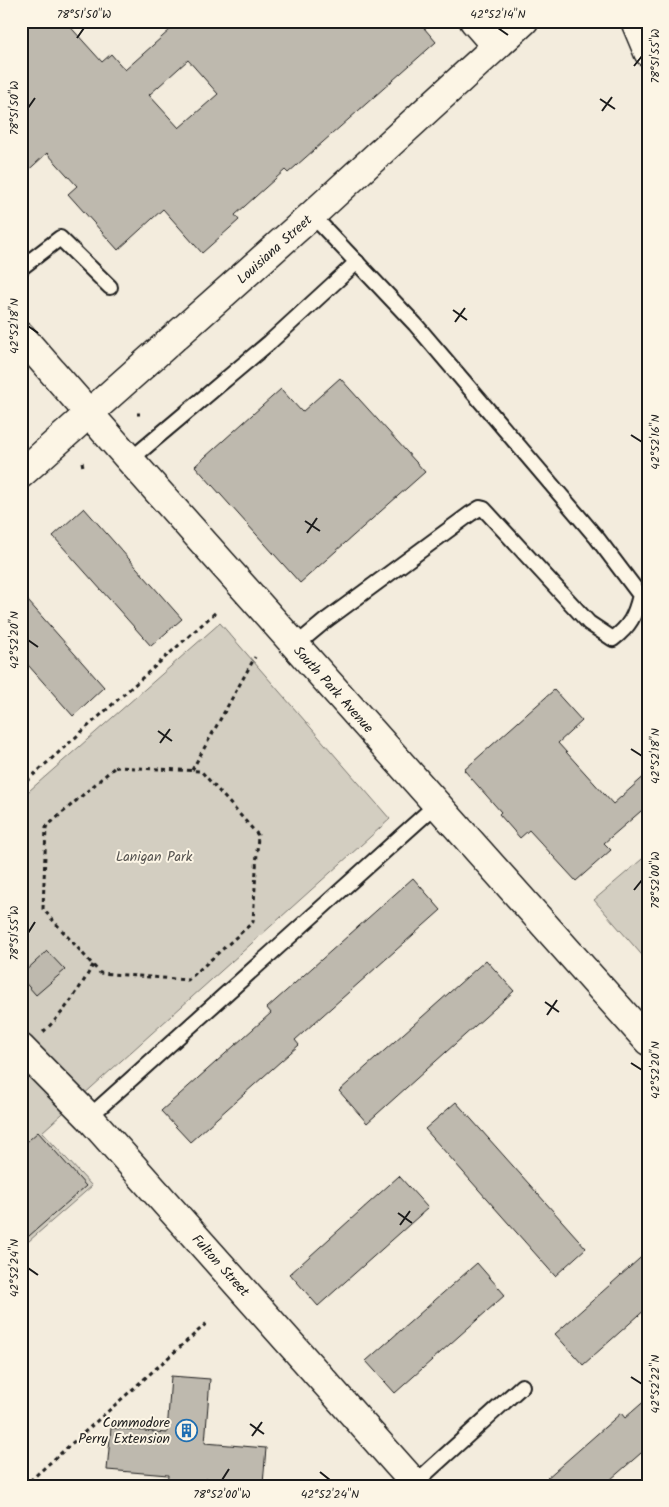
<svg xmlns="http://www.w3.org/2000/svg" width="669" height="1507" viewBox="0 0 669 1507" font-family="Kalam,sans-serif">
<style>
.green{fill:#d3cec1;stroke:#78756e}
.building{fill:#beb9ae;stroke:#1c1c1c;fill-rule:evenodd}
.lines{fill:none;stroke-linecap:round;stroke-linejoin:round}
.lane-casing{stroke:#1c1c1c;stroke-width:18}
.street-casing{stroke:#1c1c1c;stroke-width:31}
.secondary-casing{stroke:#1c1c1c;stroke-width:31}
.path{stroke:#1c1c1c;stroke-width:3;stroke-dasharray:4 4;stroke-linecap:butt}
.lane{stroke:#fcf5e5;stroke-width:14}
.street{stroke:#fcf5e5;stroke-width:28}
.secondary{stroke:#fcf5e5;stroke-width:28}
.ticks{fill:none;stroke:#1c1c1c;stroke-width:2}
.labels{text-anchor:middle;stroke-width:4;stroke-linejoin:round;paint-order:stroke}
.street-label{font-size:14px;fill:#1c1c1c;stroke:#fcf5e5}
.park-label{font-size:14px;fill:#53514e;stroke:#fcf5e5}
.poi-label{font-size:14px;fill:#1c1c1c;stroke:#fcf5e5;text-anchor:end}
.neatline{fill:none;stroke:#1c1c1c;stroke-width:2}
.ticks-label{font-size:12px;text-anchor:middle;fill:#1c1c1c}
</style>
<rect width="100%" height="100%" fill="#f3ecdd"/>
<filter id="ink" filterUnits="userSpaceOnUse"><feTurbulence type="fractalNoise" baseFrequency=".02" numOctaves="2"/><feDisplacementMap in="SourceGraphic" scale="10" xChannelSelector="R" yChannelSelector="G"/><feConvolveMatrix kernelMatrix="1 2 1 2 8 2 1 2 1" color-interpolation-filters="sRGB"/></filter>
<g filter="url(#ink)">
<g class="green">
<polygon points="220,623 390,819 42,1132 92,1186 21,1248 21,798"/>
<polygon points="648,854 648,962 594,900"/>
</g>
<g class="building">
<path d="M21 21H65L102 62 111 54 125 70 180 21H418L436 42 288 173 285 170 235 215 239 220 202 253 163 209 118 250 68 194 77 186 47 153 21 177ZM188 60 218 94 179 128 149 95Z"/>
<polygon points="340,378 425,472 300,583 195,466 281,389 302,412"/>
<polygon points="84,508 182,619 151,646 53,536"/>
<polygon points="21,593 104,687 73,716 21,657"/>
<polygon points="554,690 582,721 558,743 613,804 648,773 648,805 604,843 611,850 576,881 529,830 520,838 499,814 501,812 464,770"/>
<polygon points="413,878 441,910 295,1040 299,1045 190,1142 161,1111 271,1013 267,1008"/>
<polygon points="47,951 65,970 36,995 21,978 21,975"/>
<polygon points="486,960 514,991 367,1123 339,1091"/>
<polygon points="456,1102 586,1248 555,1276 425,1129"/>
<polygon points="38,1132 86,1186 21,1243 21,1147"/>
<polygon points="399,1176 428,1208 318,1306 290,1274"/>
<polygon points="648,1251 648,1307 583,1365 555,1334"/>
<polygon points="477,1263 505,1295 395,1393 366,1361"/>
<polygon points="171,1376 210,1379 205,1443 266,1448 263,1484 206,1479 205,1486 167,1486 168,1475 107,1470 111,1428 167,1433"/>
<polygon points="648,1398 648,1447 603,1486 538,1486 621,1413 625,1418"/>
</g>
<g class="lines">
<defs>
<g id="lane">
<polyline points="21,268 60,238 110,287"/>
<polyline points="130,460 270,342 357,262"/>
<path d="M295 646 325 621 470 514 480 508 484 509 589 623 613 639C630 626 635 616 640 595L597 538 415 324 312 215"/>
<polyline points="89,1117 437,804"/>
<polyline points="415,1483 522,1386"/>
</g>
<g id="street">
<polyline points="474,21 496,46"/>
<polyline points="635,21 648,52"/>
<polyline points="21,1048 89,1117 417,1486"/>
</g>
<g id="secondary">
<polyline points="21,336 130,460 648,1041"/>
<polyline points="21,474 312,215 524,21"/>
</g>
</defs>
<use href="#lane" class="lane-casing"/>
<use href="#street" class="street-casing"/>
<use href="#secondary" class="secondary-casing"/>
<g class="path">
<polyline points="137,414 140,414"/>
<polyline points="82,462 83,467"/>
<polygon points="115,767 201,771 258,835 253,922 188,980 100,973 43,909 46,827"/>
<polyline points="192,770 255,657"/>
<polyline points="21,786 216,612"/>
<path d="M43 1032C65 1012 79 990 93 965"/>
<polyline points="24,1486 207,1323"/>
</g>
<use href="#lane" class="lane"/>
<use href="#street" class="street"/>
<use href="#secondary" class="secondary"/>
</g>
</g>
<path class="ticks" d="M498 28 508 35M77 38 84 28M634 66 642 56M600 99 615 109M28 108 35 98M602 111 612 97M453 310 467 320M455 322 465 308M28 326 38 333M631 435 642 442M305 521 320 531M307 533 317 518M28 640 38 647M158 731 172 741M160 743 170 729M631 749 642 756M634 890 642 880M28 933 35 922M545 1002 559 1012M547 1015 557 1000M631 1063 642 1070M398 1213 412 1223M400 1225 410 1211M28 1268 38 1275M631 1377 642 1384M250 1424 264 1434M252 1436 262 1422M320 1472 330 1480M222 1480 229 1469"/>
<defs>
<symbol id="building-ring" viewBox="-11 -11 22 22"><circle r="9.5" fill="#fcf5e5" stroke="#1f6fb2" stroke-width="1.5"/><path d="M-4-6H4V6H1V3H-1V6H-4ZM-2.5-4.3h1.7v1.8h-1.7ZM.8-4.3h1.7v1.8H.8ZM-2.5-1h1.7V.8h-1.7ZM.8-1h1.7V.8H.8Z" fill="#1f6fb2"/></symbol>
</defs>
<g fill-rule="evenodd">
<use href="#building-ring" x="174" y="1418" width="25" height="25"/>
</g>
<g class="labels">
<g class="street-label">
<text transform="translate(274 249) rotate(-42)" y="5">Louisiana Street</text>
<text transform="translate(334 689) rotate(48)" y="5">South Park Avenue</text>
<text transform="translate(221 1265) rotate(48)" y="5">Fulton Street</text>
</g>
<g class="park-label">
<text x="154" y="861">Lanigan Park</text>
</g>
<g class="poi-label">
<text x="170" y="1427">Commodore<tspan x="170" dy="16">Perry Extension</tspan></text>
</g>
</g>
<rect width="669" height="1507" fill="none" stroke="#fcf5e5" stroke-width="55"/>
<rect x="28" y="28" width="614" height="1452" class="neatline"/>
<g class="ticks-label">
<text x="84" y="18">78°51'50"W</text>
<text x="498" y="18">42°52'14"N</text>
<text transform="translate(655 56) rotate(-90)" y="4">78°51'55"W</text>
<text transform="translate(14 108) rotate(-90)" y="4">78°51'50"W</text>
<text transform="translate(14 326) rotate(-90)" y="4">42°52'18"N</text>
<text transform="translate(655 442) rotate(-90)" y="4">42°52'16"N</text>
<text transform="translate(14 640) rotate(-90)" y="4">42°52'20"N</text>
<text transform="translate(655 756) rotate(-90)" y="4">42°52'18"N</text>
<text transform="translate(655 880) rotate(-90)" y="4">78°52'00"W</text>
<text transform="translate(14 933) rotate(-90)" y="4">78°51'55"W</text>
<text transform="translate(655 1070) rotate(-90)" y="4">42°52'20"N</text>
<text transform="translate(14 1268) rotate(-90)" y="4">42°52'24"N</text>
<text transform="translate(655 1384) rotate(-90)" y="4">42°52'22"N</text>
<text x="222" y="1498">78°52'00"W</text>
<text x="330" y="1498">42°52'24"N</text>
</g>
</svg>
